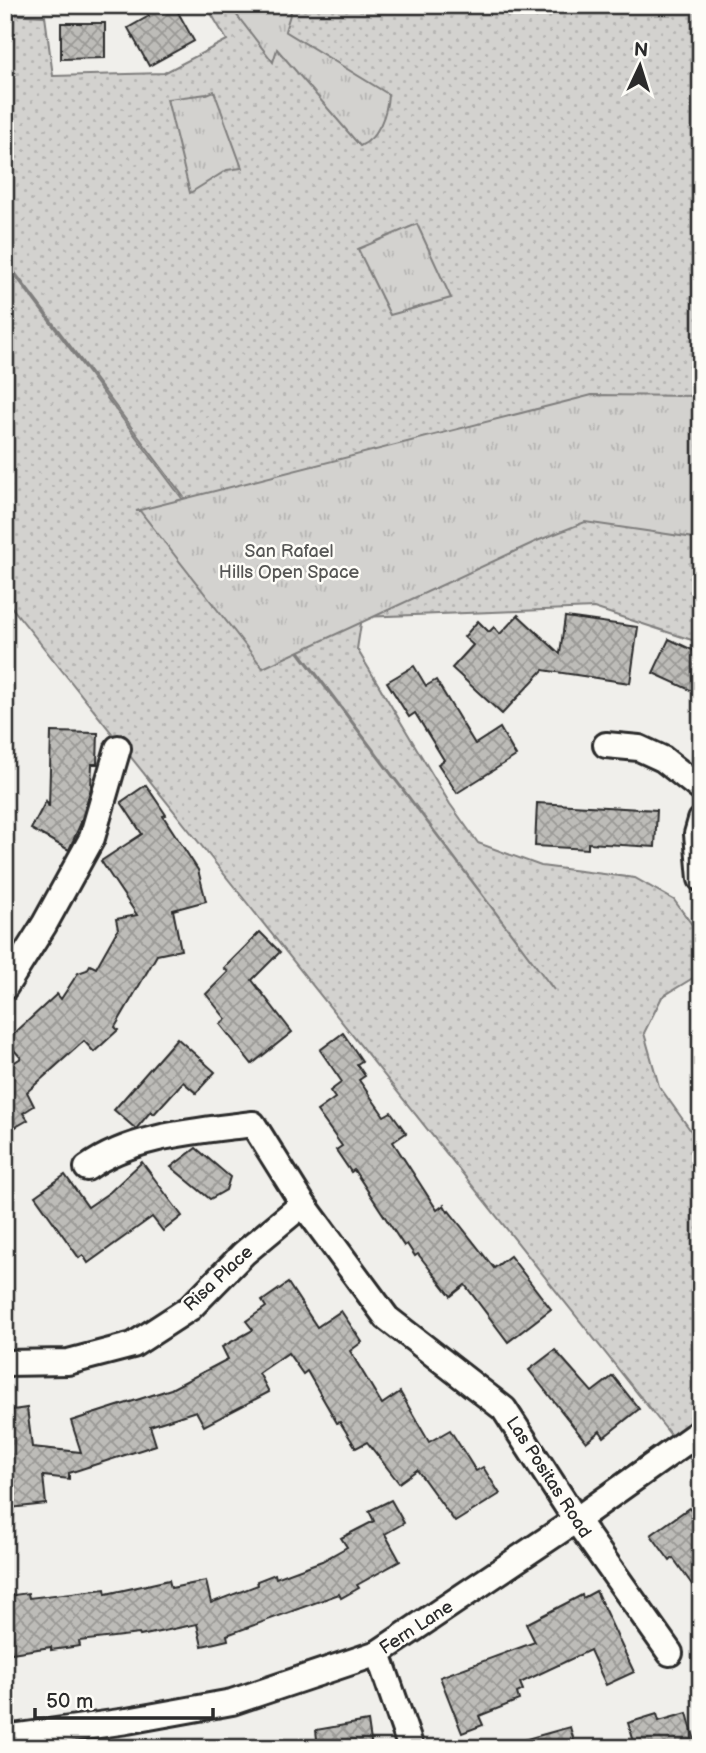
<svg xmlns="http://www.w3.org/2000/svg" width="706" height="1753" viewBox="0 0 706 1753" font-family="'Balsamiq Sans',sans-serif">
<style>
.grass{fill:url(#grass-dots);stroke:#7f7e7d;stroke-width:2}
.park{fill:url(#park-tufts);stroke:#7f7e7d;stroke-width:2}
.building{fill:url(#building-cross-hatch);stroke:#2b2b2b;stroke-width:2}
.lines{fill:none;stroke-linecap:round;stroke-linejoin:round}
.minor-casing{stroke:#2b2b2b;stroke-width:30}
.minor{stroke:#fdfcf7;stroke-width:24}
.labels{text-anchor:middle;stroke-width:5;stroke-linejoin:round;paint-order:stroke}
.park-label{font-size:18px;fill:#555554;stroke:#fdfcf7}
.street-label{font-size:18px;fill:#2b2b2b;stroke:#fdfcf7}
</style>
<defs>
<pattern id="grass-dots" width="8" height="8" patternUnits="userSpaceOnUse" patternTransform="scale(1.75)"><rect width="8" height="8" fill="#d3d2cf"/><path d="M2 2h.1M6 6h.1" fill="none" stroke="#b5b4b2" stroke-width="1.8" stroke-linecap="round"/></pattern>
<pattern id="park-tufts" width="24" height="20" patternUnits="userSpaceOnUse" patternTransform="scale(1.75)"><rect width="24" height="20" fill="#d3d2cf"/><path d="M3 7l-1-3M5 7V3M7 7l1-3M15 17l-1-3M17 17v-4M19 17l1-3" fill="none" stroke="#b5b4b2"/></pattern>
<pattern id="building-cross-hatch" width="8" height="8" patternUnits="userSpaceOnUse" patternTransform="scale(1.75)"><rect width="8" height="8" fill="#bdbcb8"/><path d="M0 0l8 8M0 8l8-8" fill="none" stroke="#9a9996"/></pattern>
</defs>
<rect width="100%" height="100%" fill="#f0efeb"/>
<filter id="ink" filterUnits="userSpaceOnUse"><feTurbulence type="fractalNoise" baseFrequency=".0143" numOctaves="2"/><feDisplacementMap in="SourceGraphic" scale="14" xChannelSelector="R" yChannelSelector="G"/><feConvolveMatrix kernelMatrix="1 2 1 2 8 2 1 2 1" color-interpolation-filters="sRGB"/></filter>
<g filter="url(#ink)">
<polygon class="grass" points="206,5 701,5 701,643 594,608 362,617 357,649 450,804 478,843 541,866 635,878 674,900 701,937 701,973 662,997 644,1033 659,1086 701,1145 701,1473 5,599 5,262 184,501 554,990 5,259 5,14 45,16 53,76 164,73 227,40"/>
<g class="park">
<path d="M229 5H293L285 31 388 94C387 113 379 138 360 146L277 49 273 62Z"/>
<polygon points="214,91 242,168 227,170 190,193 167,99 207,94"/>
<polygon points="417,224 451,298 390,315 358,249"/>
<polygon points="592,395 701,396 701,539 585,522 537,541 263,668 140,511 136,511"/>
</g>
<g class="building">
<polygon points="161,5 174,5 194,41 149,66 128,28 149,16 147,13"/>
<polygon points="61,23 105,23 105,58 61,59"/>
<polygon points="518,615 560,654 565,617 638,627 630,683 543,670 502,714 452,668 473,645 464,637 478,621 489,632 494,627 500,634"/>
<polygon points="669,639 701,654 701,695 653,673"/>
<polygon points="414,666 426,686 436,680 475,744 500,728 516,756 457,793 438,764 444,760 415,713 409,717 387,682"/>
<polygon points="51,732 98,733 97,764 92,764 91,788 80,825 69,850 31,829 46,801 49,807"/>
<polygon points="146,785 166,815 163,816 198,870 206,901 173,910 181,950 157,955 115,1027 118,1030 94,1052 84,1041 27,1092 34,1106 23,1113 28,1120 5,1133 5,1068 21,1058 6,1041 57,994 61,999 78,973 87,970 90,965 96,968 118,929 116,919 137,915 101,861 142,834 121,802"/>
<polygon points="537,803 657,810 655,847 588,843 588,849 535,846"/>
<polygon points="260,932 280,952 252,980 292,1032 252,1064 220,1024 226,1019 206,994 228,972 224,968"/>
<polygon points="343,1033 362,1061 357,1064 365,1076 359,1080 384,1116 391,1112 406,1133 393,1142 437,1210 444,1205 448,1212 449,1211 494,1268 510,1256 551,1309 508,1342 465,1285 451,1296 418,1254 415,1256 407,1244 404,1246 354,1170 351,1172 336,1150 342,1146 317,1111 335,1098 330,1091 342,1082 320,1050"/>
<polygon points="177,1038 215,1072 196,1093 183,1082 154,1114 151,1111 136,1129 114,1110"/>
<polygon points="196,1148 230,1177 226,1190 210,1199 171,1167"/>
<polygon points="142,1162 182,1216 163,1231 152,1217 88,1263 83,1255 79,1258 35,1196 65,1175 88,1207 110,1192"/>
<polygon points="288,1283 317,1327 341,1311 362,1342 350,1351 382,1404 400,1392 429,1442 450,1430 476,1471 483,1467 500,1494 455,1522 417,1470 399,1483 367,1442 356,1448 340,1422 337,1423 307,1371 303,1374 288,1353 259,1373 269,1392 204,1426 196,1411 150,1426 156,1445 69,1473 69,1479 43,1476 46,1504 10,1508 5,1467 5,1411 27,1408 32,1447 81,1452 71,1421 171,1389 228,1359 222,1347 253,1330 246,1321 266,1307 262,1301"/>
<polygon points="555,1350 592,1392 613,1376 639,1409 604,1437 600,1431 586,1442 529,1370"/>
<polygon points="391,1500 404,1523 385,1534 400,1561 357,1585 359,1588 341,1598 339,1594 227,1635 228,1640 202,1646 197,1624 140,1636 139,1634 79,1641 80,1646 51,1650 51,1647 5,1654 5,1613 9,1613 6,1596 28,1593 29,1598 105,1589 106,1594 169,1580 171,1588 206,1581 211,1603 258,1585 257,1581 275,1574 276,1578 322,1561 347,1547 341,1538 374,1521 369,1511"/>
<polygon points="689,1508 701,1524 701,1597 673,1558 670,1561 651,1535"/>
<polygon points="596,1591 634,1672 606,1685 590,1650 520,1683 523,1690 517,1693 519,1700 479,1716 483,1725 462,1733 440,1677 535,1642 526,1624 582,1595 583,1598"/>
<polygon points="687,1713 697,1748 636,1748 628,1723 657,1714 659,1721"/>
<polygon points="368,1721 372,1748 318,1748 316,1730"/>
<polygon points="570,1727 576,1748 517,1748 516,1742"/>
</g>
<g class="lines">
<defs>
<g id="minor">
<polyline points="606,745 639,748 663,759 701,789"/>
<polyline points="701,820 697,834 701,879"/>
<polyline points="5,987 44,925 92,838 118,748"/>
<path d="M87 1168C132 1135 198 1131 253 1124L303 1204 387 1318 504 1409 576 1520 670 1653"/>
<polyline points="5,1363 68,1362 133,1345 190,1308 244,1253 303,1204"/>
<polyline points="378,1653 411,1748"/>
<polyline points="5,1738 127,1721 232,1702 378,1653 576,1520 701,1431"/>
</g>
</defs>
<use href="#minor" class="minor-casing"/>
<use href="#minor" class="minor"/>
</g>
</g>
<g class="labels">
<g class="park-label">
<text x="289" y="557">San Rafael<tspan x="289" dy="21">Hills Open Space</tspan></text>
</g>
<g class="street-label">
<text transform="translate(218 1278) rotate(-43)" y="6">Risa Place</text>
<text transform="translate(549 1477) rotate(57)" y="6">Las Positas Road</text>
<text transform="translate(416 1627) rotate(-33)" y="6">Fern Lane</text>
</g>
</g>
<rect width="706" height="1753" fill="none" stroke="#fdfcf7" stroke-width="28"/>
<rect x="14" y="14" width="678" height="1725" fill="none" stroke="#2b2b2b" stroke-width="2.5" filter="url(#ink)"/>
<g transform="translate(640 66) rotate(4)" stroke="#fdfcf7" stroke-width="5" paint-order="stroke">
<path d="M0-5L12 26L0 18L-12 26Z" fill="#2b2b2b"/>
<text y="-10" font-size="19" font-weight="bold" text-anchor="middle" fill="#2b2b2b">N</text>
</g>
<path d="M35 1708v10h178v-10" fill="none" stroke="#2b2b2b" stroke-width="3.5"/>
<text x="46" y="1708" font-size="21" fill="#2b2b2b" stroke="#fdfcf7" stroke-width="5" paint-order="stroke">50 m</text>
</svg>
